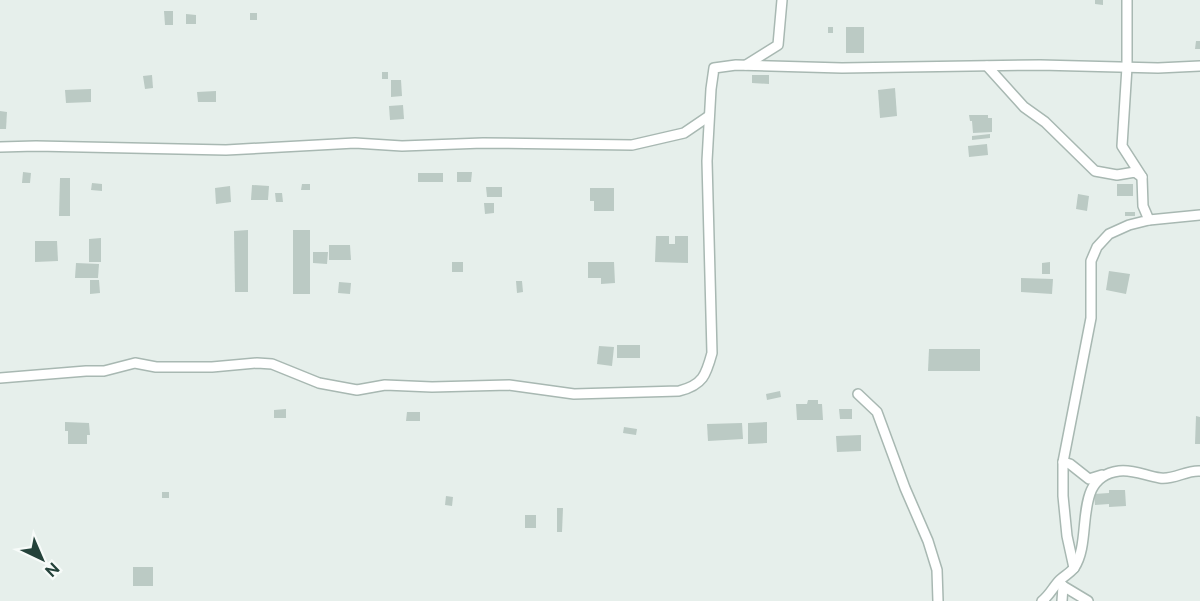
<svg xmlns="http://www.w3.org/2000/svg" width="1200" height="601" viewBox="0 0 1200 601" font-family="'Public Sans',sans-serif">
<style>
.building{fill:#bbcac4}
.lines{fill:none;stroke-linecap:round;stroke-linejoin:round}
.street-casing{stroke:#a8b8b2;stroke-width:12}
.street{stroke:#fff;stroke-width:9}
</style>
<rect width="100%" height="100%" fill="#e6efeb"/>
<g class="building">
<polygon points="1095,0 1103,0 1103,5 1095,4"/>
<polygon points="164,11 173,11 173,25 165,25"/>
<rect x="250" y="13" width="7" height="7"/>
<polygon points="186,14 196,15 196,24 186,24"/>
<rect x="828" y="27" width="5" height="6"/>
<rect x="846" y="27" width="18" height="26"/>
<polygon points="1196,41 1200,41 1200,49 1195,49"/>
<rect x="382" y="72" width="6" height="7"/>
<polygon points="152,75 153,88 145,89 143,76"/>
<polygon points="752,75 769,75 769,84 752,83"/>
<polygon points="391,80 401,80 402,96 391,97"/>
<polygon points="895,88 897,116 880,118 878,90"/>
<polygon points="91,89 91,102 66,103 65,90"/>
<polygon points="216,91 216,102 198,102 197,92"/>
<polygon points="403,105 404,119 390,120 389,106"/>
<polygon points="0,111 7,112 6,129 0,129"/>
<polygon points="969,115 988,115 988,118 992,118 992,132 973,133 972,121 970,121"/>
<polygon points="990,134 990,138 972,140 972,136"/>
<polygon points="987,144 988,155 969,157 968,146"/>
<polygon points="23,172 31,173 30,183 22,183"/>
<polygon points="457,172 472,172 471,182 457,182"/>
<rect x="418" y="173" width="25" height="9"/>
<polygon points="60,178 70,178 70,216 59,216"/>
<polygon points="92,183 102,184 102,191 91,190"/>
<polygon points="302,184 310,184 310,190 301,190"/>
<rect x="1117" y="184" width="16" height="12"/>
<polygon points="252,185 269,186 268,200 251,200"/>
<polygon points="230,186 231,202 216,204 215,188"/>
<polygon points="486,187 502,187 502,197 487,197"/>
<polygon points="590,188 614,188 614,211 594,211 594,201 590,201"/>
<polygon points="275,193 282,193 283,202 276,202"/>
<polygon points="1078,194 1089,196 1087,211 1076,209"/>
<polygon points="484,203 494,203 494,213 485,214"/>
<rect x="1125" y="212" width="10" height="4"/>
<polygon points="248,230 248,292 235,292 234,231"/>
<rect x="293" y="230" width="17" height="64"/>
<polygon points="656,236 669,236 669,244 675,244 675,236 688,236 688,263 655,262"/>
<polygon points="101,238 101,262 89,262 89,239"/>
<polygon points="35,241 57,241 58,261 35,262"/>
<polygon points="329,245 350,245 351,260 329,260"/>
<polygon points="313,252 328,252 327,264 313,263"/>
<rect x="452" y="262" width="11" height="10"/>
<polygon points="588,262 614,262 615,283 601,284 601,278 588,278"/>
<polygon points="1050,262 1050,274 1042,274 1042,263"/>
<polygon points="76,263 99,264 98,278 75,278"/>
<polygon points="1109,271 1130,274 1126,294 1106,290"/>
<polygon points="1021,278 1053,279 1052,294 1021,292"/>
<polygon points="90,280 99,280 100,293 90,294"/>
<polygon points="516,281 522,281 523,292 517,293"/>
<polygon points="339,282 351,283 350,294 338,293"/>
<rect x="617" y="345" width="23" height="13"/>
<polygon points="599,346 614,347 612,366 597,364"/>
<polygon points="929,349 980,349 980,371 928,371"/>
<polygon points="780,391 781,397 767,400 766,394"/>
<polygon points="808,400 818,400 818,404 822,404 823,420 797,420 796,404 807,404"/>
<polygon points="286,409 286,418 274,418 274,410"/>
<polygon points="839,409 852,409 852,419 840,419"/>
<polygon points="407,412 420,412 420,421 406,421"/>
<polygon points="1196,416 1200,417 1200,444 1195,444"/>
<polygon points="65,422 89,423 90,435 87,435 87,444 68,444 68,431 65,431"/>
<polygon points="767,422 767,443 748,444 748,423"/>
<polygon points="742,423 743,439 708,441 707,424"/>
<polygon points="624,427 637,429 636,435 623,433"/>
<polygon points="861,435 861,451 837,452 836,436"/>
<polygon points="1109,490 1125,490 1126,506 1109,507 1109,504 1095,505 1094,494 1109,493"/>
<rect x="162" y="492" width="7" height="6"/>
<polygon points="446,496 453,497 452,506 445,505"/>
<polygon points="557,508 563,508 562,532 557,532"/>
<rect x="525" y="515" width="11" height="13"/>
<rect x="133" y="567" width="20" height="19"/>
</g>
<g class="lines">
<defs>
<g id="street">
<polyline points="746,65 778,45 782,0"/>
<polyline points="987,66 1024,107 1045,122 1095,171 1117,175 1135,172 1142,177"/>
<polyline points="0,147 36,146 226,150 355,143 402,146 483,143 632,145 684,133 709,116"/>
<polyline points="1149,220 1200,215"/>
<path d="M0 378 86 371H104L135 363 156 367H212L257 363 272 364 319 383 357 390 385 385 432 387 509 385 574 394 679 391C703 385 706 375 712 353L707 161 711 89 714 68 736 65 842 68 1040 65 1158 68 1200 66"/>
<polyline points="858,394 877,412 905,488 928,541 937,570 938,601"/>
<polyline points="1063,462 1070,464 1089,479 1102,475"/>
<polyline points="1074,568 1067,536 1063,496 1063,462 1091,318 1091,261 1097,247 1109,234 1129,225 1149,220 1143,206 1142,177 1122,146 1127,67 1127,0"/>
<polyline points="1061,584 1063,586 1062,601"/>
<polyline points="1063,586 1088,601"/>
<path d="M1042 601C1050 595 1053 587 1060 580 1064 576 1070 573 1074 568 1094 539 1071 477 1119 471 1133 469 1146 476 1160 478 1174 480 1186 470 1200 471"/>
</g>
</defs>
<use href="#street" class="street-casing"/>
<use href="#street" class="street"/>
</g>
<g transform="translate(42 559) rotate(136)" stroke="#f7fbf9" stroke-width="4.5" paint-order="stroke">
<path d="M0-4.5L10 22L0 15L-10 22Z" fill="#24423a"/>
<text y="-9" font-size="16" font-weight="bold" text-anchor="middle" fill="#24423a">N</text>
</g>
</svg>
